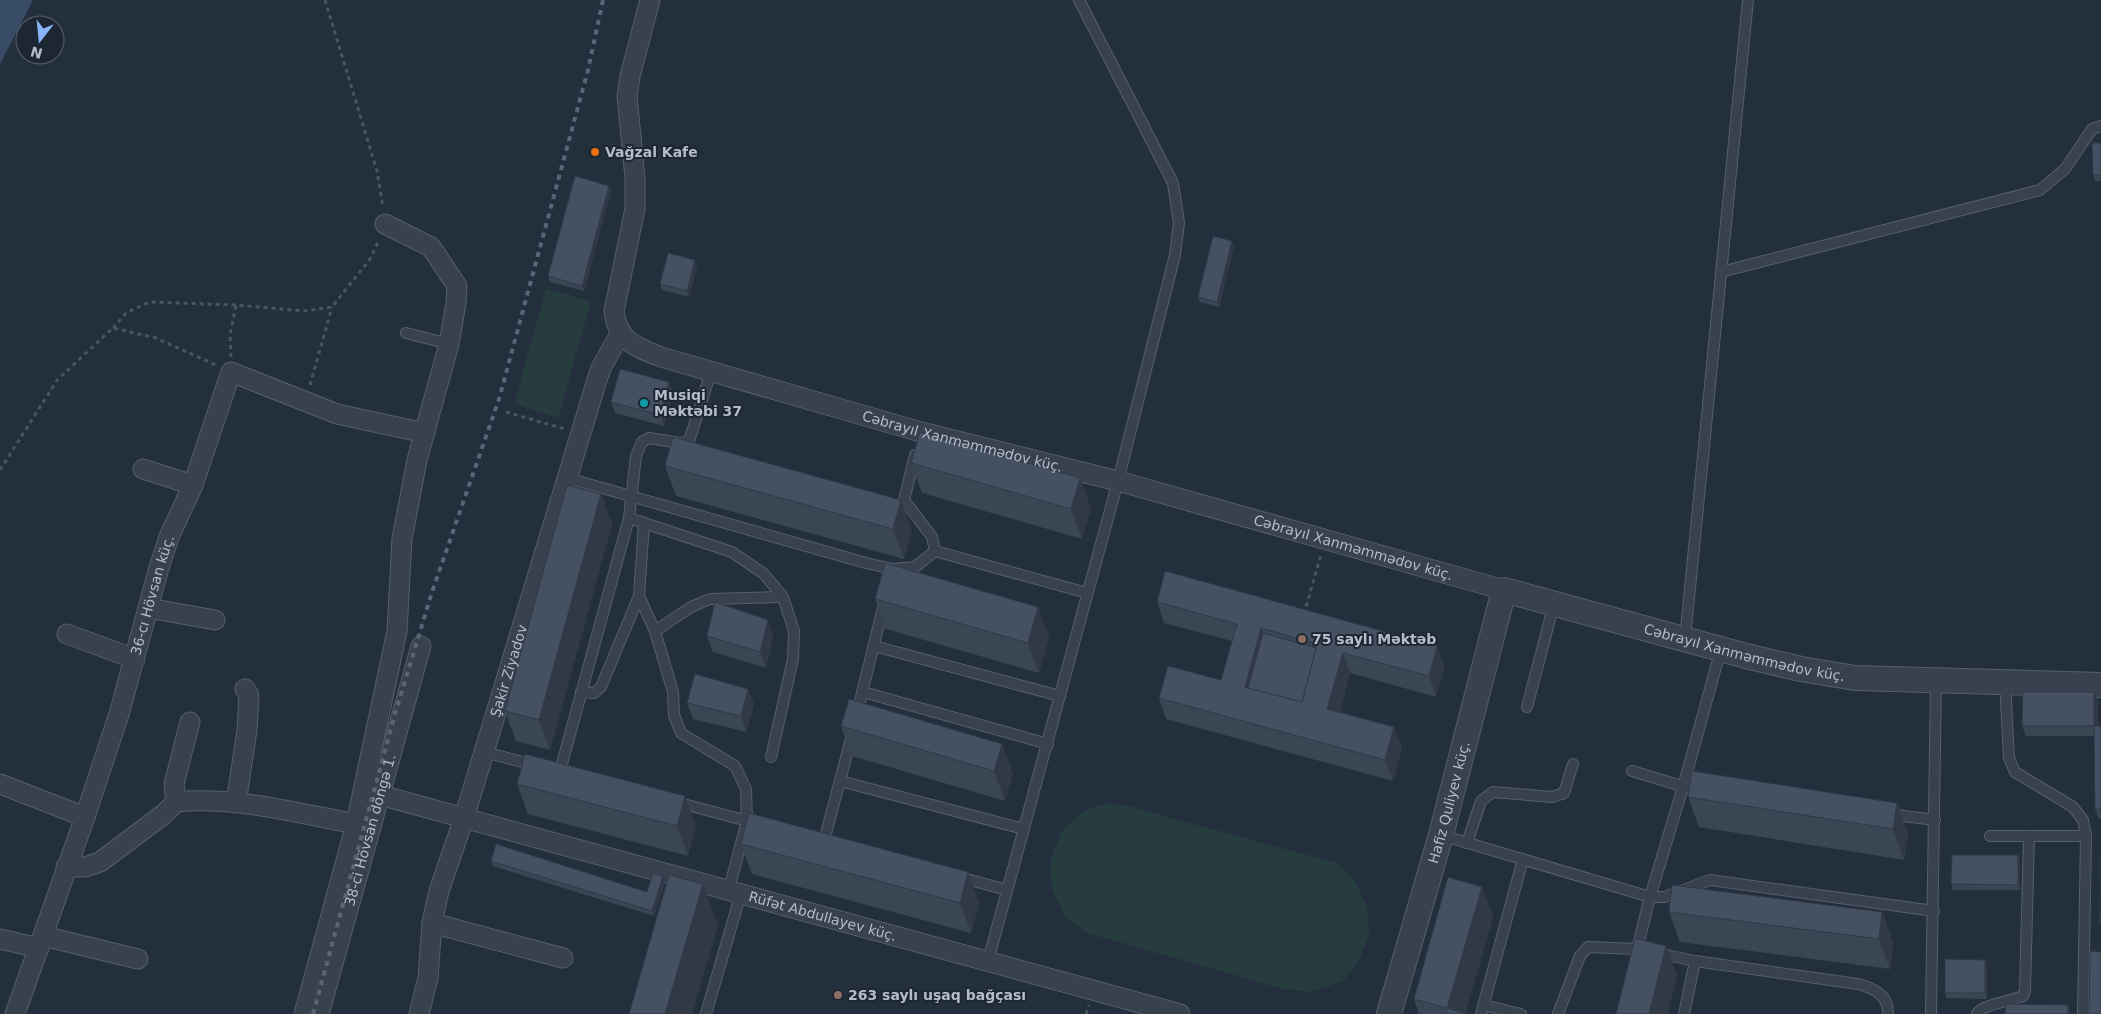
<svg xmlns="http://www.w3.org/2000/svg" width="2101" height="1014" viewBox="0 0 2101 1014" font-family="'DejaVu Sans',sans-serif">
<style>
.green{fill:#263c3f}
.water{fill:#394c67}
.lines{fill:none;stroke-linecap:round;stroke-linejoin:round}
.service-casing{stroke:#565f6c;stroke-width:12}
.minor-casing{stroke:#565f6c;stroke-width:21}
.tertiary-casing{stroke:#565f6c;stroke-width:26}
.path{stroke:#44595c;stroke-width:3;stroke-dasharray:4 4;stroke-linecap:butt}
.service{stroke:#38414e;stroke-width:10}
.minor{stroke:#38414e;stroke-width:19}
.tertiary{stroke:#38414e;stroke-width:24}
.rail{stroke:#5a6575;stroke-width:4;stroke-dasharray:5 5;stroke-linecap:butt}
.wall{fill:#3b4654}
.shaded-wall{fill:#303945}
.building{fill:#455162;stroke:#303945;fill-rule:evenodd}
.food-dot{fill:#e8710a;stroke:#1d2633;stroke-width:2}
.culture-dot{fill:#0f9aa8;stroke:#1d2633;stroke-width:2}
.education-dot{fill:#8d6e63;stroke:#1d2633;stroke-width:2}
.labels{text-anchor:middle;stroke-width:4;stroke-linejoin:round;paint-order:stroke}
.poi-label{font-size:14px;font-weight:bold;fill:#b4bcc9;stroke:#1d2633;text-anchor:start}
.street-label{font-size:14px;fill:#b4bcc9;stroke:#1d2633}
</style>
<rect width="100%" height="100%" fill="#242f3e"/>
<g class="green">
<polygon points="546,289 591,301 558,418 514,404"/>
<polygon points="1109,803 1132,807 1337,863 1355,881 1367,907 1369,934 1359,961 1343,981 1310,992 1283,989 1087,933 1066,918 1052,890 1050,863 1061,832 1083,811"/>
</g>
<polygon class="water" points="0,0 33,0 0,64"/>
<g class="lines">
<defs>
<g id="service">
<polyline points="1721,272 2040,190 2065,169 2092,129 2101,126"/>
<polyline points="406,333 449,344"/>
<polyline points="915,455 904,500 932,537 935,551"/>
<polyline points="567,478 866,563 892,569 915,567 935,551 1087,593"/>
<polyline points="629,518 732,552 764,574 783,597 794,631 793,659 771,757"/>
<polyline points="644,523 639,596 655,631 673,692 674,715 681,733 735,766 746,789 747,821 729,889"/>
<polyline points="655,631 691,607 710,599 783,597"/>
<polyline points="1685,639 1748,0"/>
<polyline points="874,646 1060,696"/>
<polyline points="2005,682 2009,758 2015,772 2073,807 2083,820 2086,836 2083,1014"/>
<polyline points="581,692 594,693 601,687 639,596"/>
<polyline points="863,692 1048,744"/>
<polyline points="1527,707 1554,604"/>
<polyline points="857,713 884,604"/>
<polyline points="484,752 534,765"/>
<polyline points="560,771 629,518 636,456 642,442 649,438 680,443 689,441 711,372"/>
<polyline points="1632,771 1688,788"/>
<polyline points="840,781 1024,829"/>
<polyline points="676,802 759,824"/>
<polyline points="1888,814 1935,820"/>
<polyline points="1441,835 1650,897 1665,897 1710,880 1934,911"/>
<polyline points="1990,836 2086,836"/>
<polyline points="824,841 852,735"/>
<polyline points="1467,843 1481,801 1493,792 1552,797 1564,793 1573,764"/>
<polyline points="959,877 1007,890"/>
<polyline points="1641,949 1637,949 1650,897 1683,787 1721,649"/>
<path d="M1657 953 1695 961 1858 984C1873 988 1889 995 1888 1014"/>
<polyline points="988,961 1118,481 1175,255 1179,223 1173,183 1079,0"/>
<polyline points="1483,1005 1521,1014"/>
<polyline points="706,1014 741,893"/>
<polyline points="1481,1014 1523,859"/>
<polyline points="1558,1014 1580,956 1588,947 1637,949"/>
<polyline points="1684,1014 1695,961"/>
<polyline points="1931,1014 1936,680"/>
<path d="M1977 1014C1981 1005 2011 1001 2023 996L2025 991 2029 836"/>
</g>
<g id="minor">
<path id="s1" d="M650 0 630 76 627 96 635 178V209L614 311C617 341 636 347 661 357L921 432 1118 481 1504 590"/>
<polyline points="143,469 193,485"/>
<polyline points="148,608 215,620"/>
<polyline points="67,634 135,659"/>
<polyline points="0,784 85,817"/>
<path id="s2" d="M380 795 1180 1014"/>
<polyline points="176,802 174,784 190,722"/>
<polyline points="236,803 247,730 249,696 245,689"/>
<path d="M66 867H85L100 862 164 814 176 802C235 796 297 813 356 824"/>
<polyline points="432,923 563,958"/>
<polyline points="43,936 138,959"/>
<polyline points="0,939 39,948"/>
<path id="s3" d="M15 1014 85 817 119 714 159 568 169 537 193 485 231 372 337 414 425 433"/>
<polyline points="304,1014 356,824 397,631 402,539 417,460 449,344 456,303 457,286 431,247 385,224"/>
<path id="s4" d="M319 1014 421 646"/>
<path id="s5" d="M419 1014 428 978 432 923 439 891 464 818 597 380 601 368 620 334"/>
</g>
<g id="tertiary">
<path id="s6" d="M1389 1014 1441 835 1504 590 1746 656 1801 669 1855 678 2101 685"/>
</g>
</defs>
<use href="#service" class="service-casing"/>
<use href="#minor" class="minor-casing"/>
<use href="#tertiary" class="tertiary-casing"/>
<g class="path">
<polyline points="325,0 377,171 383,207"/>
<polyline points="113,328 126,313 149,302 236,305 304,311 332,307 370,259 379,240"/>
<polyline points="231,357 230,335 236,305"/>
<polyline points="310,385 332,307"/>
<polyline points="506,412 565,429"/>
<polyline points="0,470 58,379 113,328 156,338 216,365"/>
<polyline points="1304,614 1321,555"/>
<polyline points="1086,1014 1089,1005"/>
</g>
<use href="#service" class="service"/>
<use href="#minor" class="minor"/>
<use href="#tertiary" class="tertiary"/>
<polyline class="rail" points="313,1014 395,714 432,592 499,399 588,70 603,0"/>
</g>
<g class="wall">
<polygon points="2101,143 2101,181 2095,181 2093,175"/>
<polygon points="611,191 584,291 550,282 548,276"/>
<polygon points="1234,246 1219,307 1200,302 1198,297"/>
<polygon points="697,265 689,297 662,290 660,284"/>
<polygon points="669,382 673,393 664,426 615,413 611,402"/>
<polygon points="911,463 1080,478 1091,509 1082,539 922,493"/>
<polygon points="665,466 912,530 904,559 676,496"/>
<polygon points="601,494 612,524 550,750 516,741 505,711"/>
<polygon points="875,599 1049,637 1039,673 886,629"/>
<polygon points="1157,602 1437,646 1444,667 1436,697 1350,673 1340,712 1394,727 1402,748 1393,781 1166,719 1159,698 1221,680 1232,641 1164,623"/>
<polygon points="707,636 773,636 766,668 713,652"/>
<polygon points="748,689 754,705 746,732 693,719 687,703"/>
<polygon points="2094,692 2098,703 2098,726 2101,726 2101,819 2099,819 2095,809 2094,736 2026,736 2022,726"/>
<polygon points="841,726 1002,744 1013,774 1005,801 852,756"/>
<polygon points="517,784 696,826 688,856 528,814"/>
<polygon points="1688,797 1897,803 1908,834 1904,860 1699,827"/>
<polygon points="741,844 979,902 971,933 752,874"/>
<polygon points="2018,855 2020,861 2020,890 1953,890 1951,884"/>
<polygon points="491,861 647,892 665,881 654,916 493,866"/>
<polygon points="1482,887 1493,917 1465,1014 1467,1014 1419,1014 1414,999"/>
<polygon points="1669,912 1882,912 1893,942 1890,969 1680,942"/>
<polygon points="1987,965 1987,999 1947,998 1945,993"/>
</g>
<g class="shaded-wall">
<polygon points="609,186 611,191 584,291 582,286"/>
<polygon points="1232,241 1234,246 1219,307 1217,302"/>
<polygon points="695,260 697,265 689,297 687,291"/>
<polygon points="669,382 673,393 664,426 660,415"/>
<polygon points="1080,478 1091,509 1082,539 1071,509"/>
<polygon points="601,494 612,524 550,750 539,720"/>
<polygon points="901,500 912,530 904,559 893,529"/>
<polygon points="1038,607 1049,637 1039,673 1028,643"/>
<polygon points="768,620 773,636 766,668 760,652"/>
<polygon points="1261,628 1269,649 1256,695 1245,687"/>
<polygon points="1437,646 1444,667 1436,697 1429,676"/>
<polygon points="1343,653 1350,673 1335,730 1327,709"/>
<polygon points="748,689 754,705 746,732 741,716"/>
<polygon points="2094,692 2098,703 2098,736 2094,726"/>
<polygon points="1394,727 1402,748 1393,781 1385,760"/>
<polygon points="1002,744 1013,774 1005,801 994,771"/>
<polygon points="685,796 696,826 688,856 677,826"/>
<polygon points="1897,803 1908,834 1904,860 1893,829"/>
<polygon points="2018,855 2020,861 2020,890 2018,885"/>
<polygon points="968,872 979,902 971,933 960,903"/>
<polygon points="663,876 665,881 654,916 652,911"/>
<polygon points="703,884 718,926 692,1014 665,1014"/>
<polygon points="1482,887 1493,917 1465,1014 1447,1008"/>
<polygon points="1882,912 1893,942 1890,969 1879,939"/>
<polygon points="1666,946 1677,976 1668,1014 1649,1014"/>
<polygon points="1985,960 1987,965 1987,999 1985,993"/>
<polygon points="2068,1005 2070,1010 2070,1014 2068,1014"/>
</g>
<g class="building">
<polygon points="2092,143 2101,143 2101,175 2093,175"/>
<polygon points="575,176 609,186 582,286 548,276"/>
<polygon points="1213,236 1232,241 1217,302 1198,297"/>
<polygon points="668,253 695,260 687,291 660,284"/>
<polygon points="620,369 669,382 660,415 611,402"/>
<polygon points="920,432 1080,478 1071,509 911,463"/>
<polygon points="673,437 901,500 893,529 665,466"/>
<polygon points="567,485 601,494 539,720 505,711"/>
<polygon points="885,563 1038,607 1028,643 875,599"/>
<path d="M1165 571 1437 646 1429 676 1343 653 1327 709 1394 727 1385 760 1159 698 1168 666 1221 680 1237 624 1157 602ZM1261 628 1317 644 1302 702 1245 687Z"/>
<polygon points="715,602 768,620 760,652 707,636"/>
<polygon points="1263,633 1316,648 1302,702 1248,688"/>
<polygon points="695,674 748,689 741,716 687,703"/>
<polygon points="2023,692 2094,692 2094,726 2022,726"/>
<polygon points="849,699 1002,744 994,771 841,726"/>
<polygon points="2094,726 2101,726 2101,809 2095,809"/>
<polygon points="525,754 685,796 677,826 517,784"/>
<polygon points="1692,771 1897,803 1893,829 1688,797"/>
<polygon points="749,813 968,872 960,903 741,844"/>
<polygon points="496,844 647,892 653,873 663,876 652,911 491,861"/>
<polygon points="2101,852 2101,923 2100,923"/>
<polygon points="1952,855 2018,855 2018,885 1951,884"/>
<polygon points="669,875 703,884 665,1014 629,1014"/>
<polygon points="1448,877 1482,887 1447,1008 1467,1014 1446,1014 1447,1008 1414,999"/>
<polygon points="1672,885 1882,912 1879,939 1669,912"/>
<polygon points="1635,938 1666,946 1649,1014 1616,1014"/>
<polygon points="2090,951 2101,952 2101,1014 2089,1014"/>
<polygon points="1945,959 1985,960 1985,993 1945,993"/>
<polygon points="2006,1004 2068,1005 2068,1014 2005,1014"/>
</g>
<circle class="food-dot" cx="595" cy="152" r="5"/>
<circle class="culture-dot" cx="644" cy="403" r="5"/>
<g class="education-dot">
<circle cx="1302" cy="639" r="5"/>
<circle cx="838" cy="995" r="5"/>
</g>
<g class="labels">
<g class="poi-label">
<text x="605" y="157">Vağzal Kafe</text>
<text x="654" y="400">Musiqi<tspan x="654" dy="16">Məktəbi 37</tspan></text>
<text x="1312" y="644">75 saylı Məktəb</text>
<text x="848" y="1000">263 saylı uşaq bağçası</text>
</g>
<g class="street-label">
<text dy="5" stroke="none"><textPath href="#s1" startOffset="700">Cəbrayıl Xanməmmədov küç.</textPath></text>
<text dy="5" stroke="none"><textPath href="#s1" startOffset="1105">Cəbrayıl Xanməmmədov küç.</textPath></text>
<text dy="5" stroke="none"><textPath href="#s3" startOffset="441">36-cı Hövsan küç.</textPath></text>
<text dy="5" stroke="none"><textPath href="#s6" startOffset="688">Cəbrayıl Xanməmmədov küç.</textPath></text>
<text dy="5" stroke="none"><textPath href="#s5" startOffset="356">Şakir Ziyadov</textPath></text>
<text dy="5" stroke="none"><textPath href="#s6" startOffset="220">Hafiz Quliyev küç.</textPath></text>
<text dy="5" stroke="none"><textPath href="#s4" startOffset="191">38-ci Hövsan döngə 1.</textPath></text>
<text dy="5" stroke="none"><textPath href="#s2" startOffset="459">Rüfət Abdullayev küç.</textPath></text>
</g>
</g>
<g transform="translate(40 40) rotate(196)"><circle r="24" fill="#1d2633" stroke="#59626f"/>
<path d="M0-4L9 19L0 12L-9 19Z" fill="#8ab4f8"/>
<text y="-8" font-size="14" font-weight="bold" text-anchor="middle" fill="#b4bcc9">N</text>
</g>
</svg>
